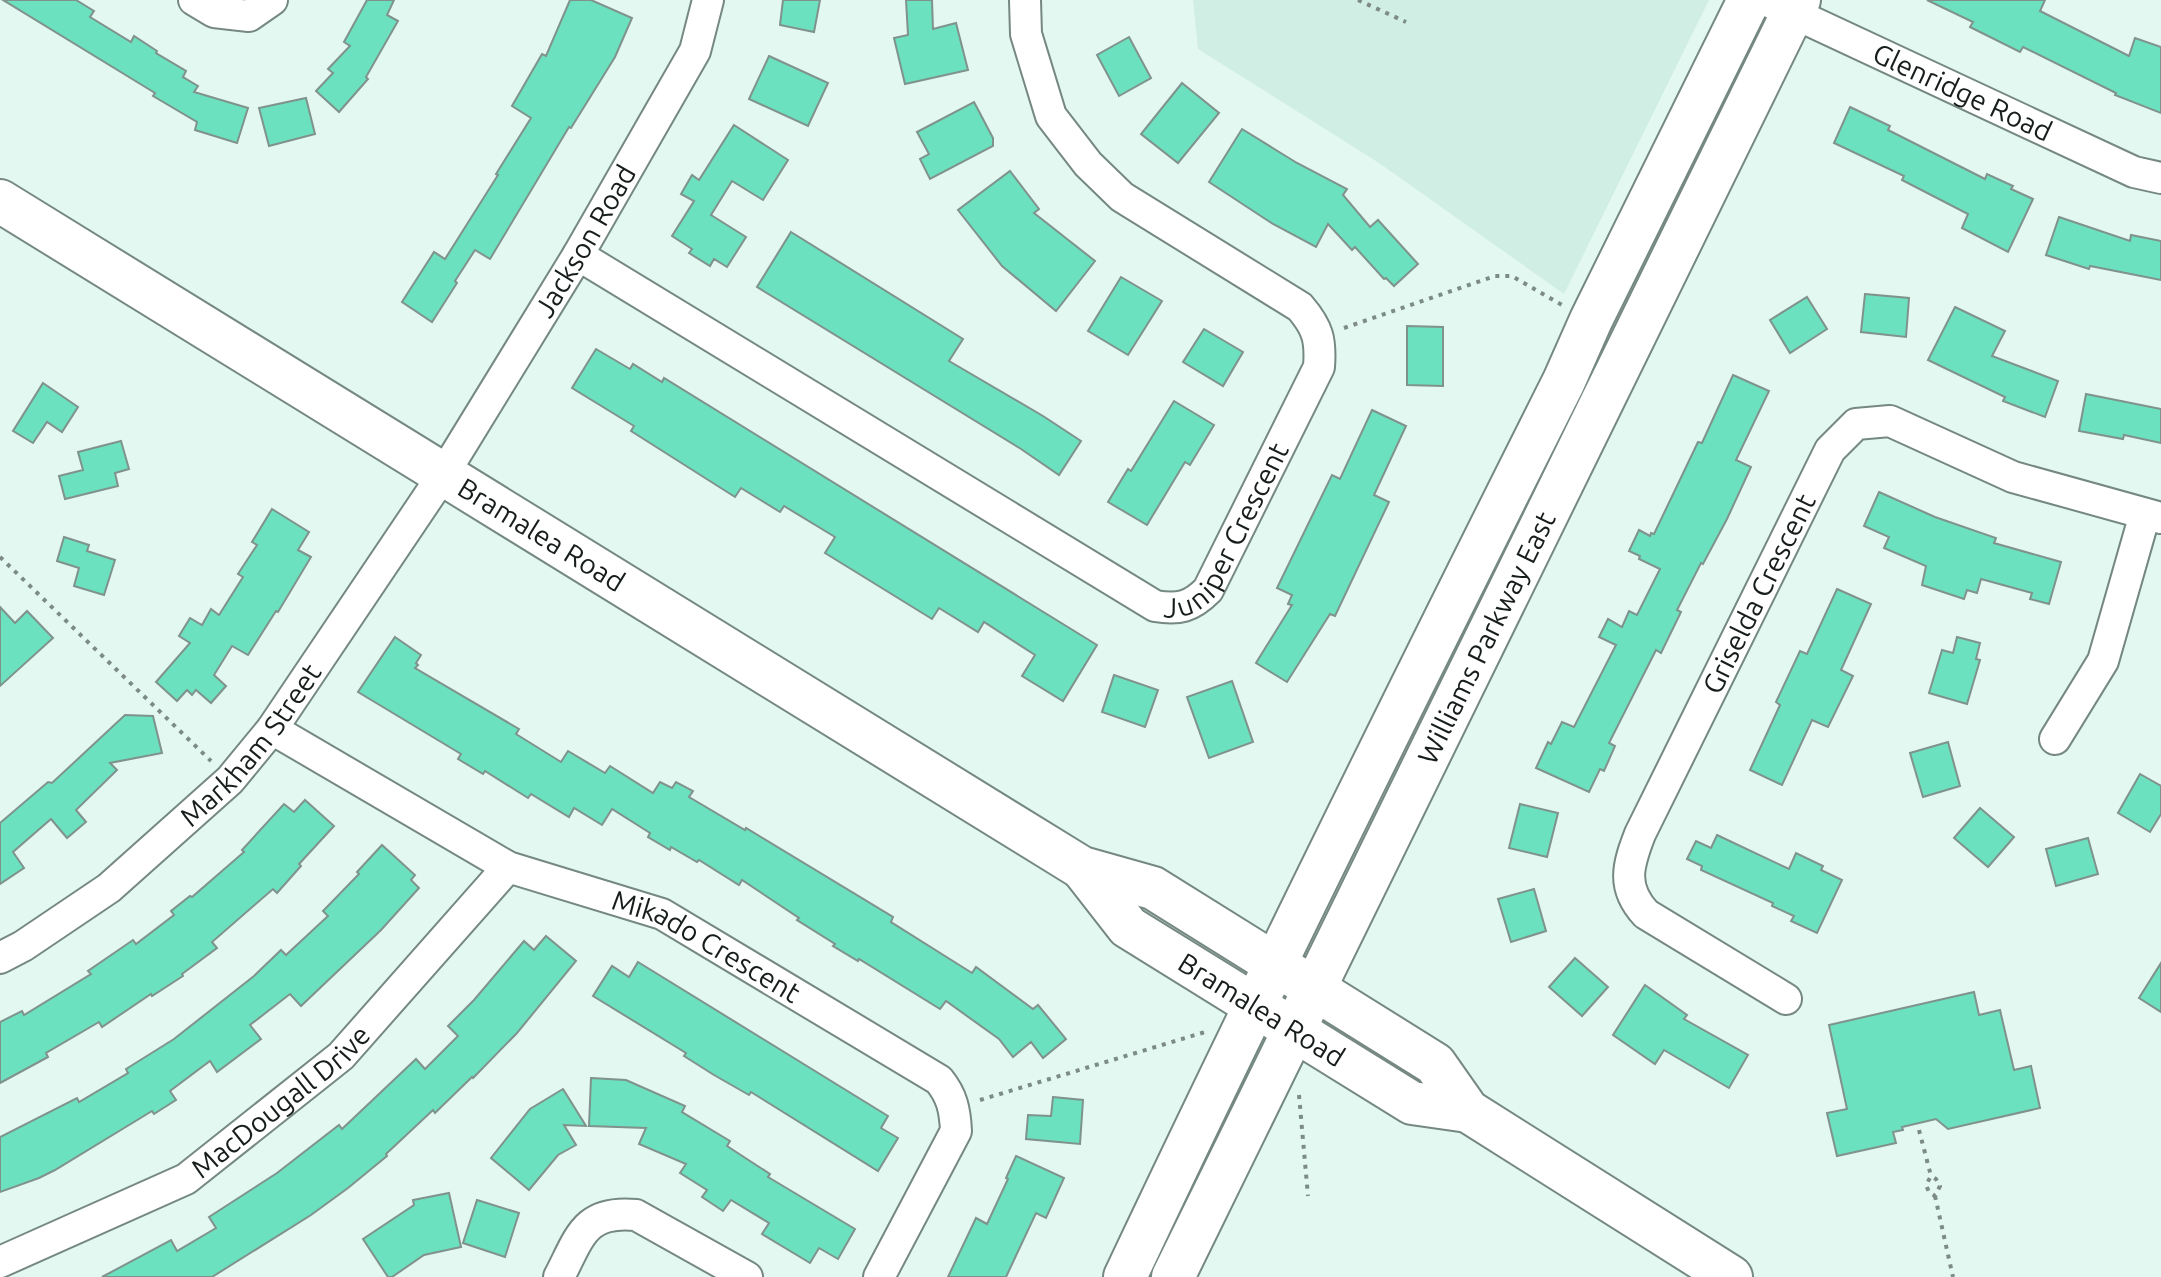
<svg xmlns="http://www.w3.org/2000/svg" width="2161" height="1277" viewBox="0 0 2161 1277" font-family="Ubuntu,sans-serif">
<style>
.built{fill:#d0eee3}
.building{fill:#6ce1c0;stroke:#7f928b;stroke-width:2}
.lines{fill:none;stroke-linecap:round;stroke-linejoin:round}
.minor-casing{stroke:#758882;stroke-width:34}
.secondary-casing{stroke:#758882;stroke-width:46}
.path{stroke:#7d8b86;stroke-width:4;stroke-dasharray:4 6;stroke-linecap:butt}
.minor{stroke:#fff;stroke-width:30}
.secondary{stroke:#fff;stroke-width:42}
.labels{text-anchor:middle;stroke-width:8;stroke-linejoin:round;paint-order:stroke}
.street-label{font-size:28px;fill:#161d1a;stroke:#fff}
</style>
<rect width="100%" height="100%" fill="#e3f8f1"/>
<polygon class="built" points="1193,0 1709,0 1564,294 1379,163 1198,49"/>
<g class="building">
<polygon points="3,0 76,0 94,11 90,17 131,42 134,36 157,51 156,53 186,71 183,77 198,86 194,92 248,108 237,143 195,130 197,122 153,96 155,93"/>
<polygon points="367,0 394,0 387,15 398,21 366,77 368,79 339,112 316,91 333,73 328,69 350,46 344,42"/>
<polygon points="570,0 591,0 632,18 615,57 571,128 569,127 490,259 475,250 455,281 457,283 432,322 402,302 434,252 445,259 498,175 496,174 531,118 512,106 542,54 546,56"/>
<polygon points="783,0 820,0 814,32 780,25"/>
<polygon points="906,0 932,0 933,29 956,23 968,70 905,84 894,38 908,35"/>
<polygon points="1927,0 2045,0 2040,11 2129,56 2135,38 2161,47 2161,113 2115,95 2116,93 2023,47 2020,52 1970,27 1973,22"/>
<polygon points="1129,37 1151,78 1119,96 1097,55"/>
<polygon points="769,56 828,83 808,126 749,99"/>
<polygon points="1182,83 1219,113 1178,163 1141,134"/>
<polygon points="306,98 315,134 269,146 259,108"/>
<polygon points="974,102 993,138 993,146 930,179 920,159 929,154 917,132"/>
<polygon points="1850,107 1890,126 1888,130 1985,179 1987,174 2013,186 2011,189 2033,199 2008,252 1962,228 1968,214 1902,180 1904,176 1834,143"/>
<polygon points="734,125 788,160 763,200 732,181 711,215 746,237 727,267 714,259 710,266 689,253 692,249 672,236 694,201 681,194 692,175 699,180"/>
<polygon points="1242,129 1297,163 1347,189 1343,195 1370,227 1378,220 1418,264 1394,286 1386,278 1384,279 1355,247 1352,250 1328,224 1316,247 1273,224 1209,182"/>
<polygon points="1010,171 1039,209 1034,213 1095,261 1056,311 1002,266 958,210"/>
<polygon points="2059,217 2130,241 2131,235 2161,241 2161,280 2090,266 2089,269 2046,255"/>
<polygon points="791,232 963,339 949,361 1043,416 1081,441 1059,475 1021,449 757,287"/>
<polygon points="1121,277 1162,301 1128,355 1088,331"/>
<polygon points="1865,294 1909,298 1906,337 1861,332"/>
<polygon points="1807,297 1827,329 1790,353 1770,320"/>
<polygon points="1955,307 2005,331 1992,356 2058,381 2045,417 2003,401 2005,397 1928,360"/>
<polygon points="1407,326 1443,327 1443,386 1407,385"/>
<polygon points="1204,329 1243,352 1223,386 1183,362"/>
<polygon points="596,349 630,369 633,364 662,382 664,378 1097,645 1063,701 1022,676 1035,655 984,622 978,632 939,608 932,619 825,553 835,537 784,506 780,512 741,488 735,497 631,431 634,426 572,388"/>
<polygon points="1733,375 1769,391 1736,460 1751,467 1727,519 1703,564 1701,563 1677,610 1681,612 1661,653 1656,650 1609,743 1615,746 1604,771 1600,769 1589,792 1536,768 1548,742 1551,744 1562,722 1574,727 1616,645 1599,637 1608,619 1622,627 1629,611 1637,615 1660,569 1639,559 1640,556 1629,551 1639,530 1650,536 1651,533 1654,534 1698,442 1702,443"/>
<polygon points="43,383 78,407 62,432 47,422 33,443 13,431"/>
<polygon points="2086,394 2161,409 2161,443 2124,435 2123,439 2079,431"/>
<polygon points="1174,401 1214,425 1190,465 1185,462 1147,525 1108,502 1128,469 1131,471"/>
<polygon points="1372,410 1406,426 1374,495 1389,502 1335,616 1330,614 1287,682 1256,663 1292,605 1288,604 1292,595 1277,588 1332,475 1340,479"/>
<polygon points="121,441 129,469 115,473 118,486 65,499 59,476 83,470 78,452"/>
<polygon points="1879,492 1935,517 1996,538 1994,543 2061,562 2049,604 2030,599 2032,593 1981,579 1977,593 1967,590 1964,599 1922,585 1926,566 1884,548 1889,537 1864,526"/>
<polygon points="272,509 309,532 298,550 311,557 278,612 276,611 248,655 232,646 214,675 226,686 211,703 196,690 192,695 187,690 177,701 156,682 190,643 179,636 190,618 202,625 211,609 219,615 243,577 238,574 257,545 252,542"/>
<polygon points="64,537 89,545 87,551 115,560 104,595 74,586 79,568 57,561"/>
<polygon points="1837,589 1871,604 1841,670 1853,676 1828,727 1812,720 1782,785 1750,770 1780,705 1776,702 1800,651 1807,654"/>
<polygon points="0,607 15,623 27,611 53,638 0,686"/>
<polygon points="395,637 421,655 416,663 418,665 415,668 519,729 516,734 561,762 568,751 605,773 610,766 653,793 660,782 672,788 676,782 693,791 689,797 745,830 746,828 893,917 891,922 972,973 976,967 1033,1009 1038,1005 1066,1039 1043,1058 1031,1042 1013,1057 999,1039 946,1001 940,1009 859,959 858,961 833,946 835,944 797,920 799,918 742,880 739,885 699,860 697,862 671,847 670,850 648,837 650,833 612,809 602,825 574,808 569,817 531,794 528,798 485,771 483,774 458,759 461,754 358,692"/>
<polygon points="1957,637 1980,643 1976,659 1980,660 1967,704 1929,693 1942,650 1953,653"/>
<polygon points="1114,675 1158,690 1145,727 1102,712"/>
<polygon points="1232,681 1253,742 1209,758 1187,697"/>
<polygon points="125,715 153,716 162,753 110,763 117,770 76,810 86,822 67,838 51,819 13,852 24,868 0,884 0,823 48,782 52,783"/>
<polygon points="1948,742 1960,786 1923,797 1910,753"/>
<polygon points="2140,774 2161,786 2161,814 2150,832 2118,813"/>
<polygon points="305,800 334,826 299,864 301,866 277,893 273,889 212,942 217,948 182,974 183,976 152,996 151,994 102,1027 99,1022 46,1053 48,1057 0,1083 0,1022 22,1011 24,1015 91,974 88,971 133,940 136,944 174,915 171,911 190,896 192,897 244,852 242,850 284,804 294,812"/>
<polygon points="1520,804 1558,813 1547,857 1509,848"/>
<polygon points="1980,808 2014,837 1988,867 1954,838"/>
<polygon points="1717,835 1789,869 1796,853 1823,866 1821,870 1842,880 1817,933 1791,921 1794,916 1772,906 1773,903 1701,870 1702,866 1687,859 1696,841 1711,848"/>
<polygon points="2088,838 2098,874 2056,886 2046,849"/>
<polygon points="382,845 415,875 411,880 419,888 381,930 301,1006 290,994 250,1025 261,1039 217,1072 210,1061 170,1091 176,1100 154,1114 152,1111 55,1170 39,1178 0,1192 0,1137 77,1098 79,1102 128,1073 126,1069 174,1039 254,976 281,950 286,955 328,916 323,911 359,874 357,872"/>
<polygon points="1534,889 1546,931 1511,942 1498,899"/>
<polygon points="546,936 576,961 517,1033 473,1078 472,1077 435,1113 433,1110 386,1154 387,1156 348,1188 311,1215 212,1277 102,1277 171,1240 177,1251 216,1228 209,1217 277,1173 339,1125 342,1129 416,1059 425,1069 458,1036 448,1026 474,1000 524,941 534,950"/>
<polygon points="1575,958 1608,987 1582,1016 1549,987"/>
<polygon points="638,962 888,1116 881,1128 898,1138 878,1171 751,1092 749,1095 714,1075 684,1056 686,1053 593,996 612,966 629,977"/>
<polygon points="2161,963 2161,1012 2139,998"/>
<polygon points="1645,985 1687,1015 1684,1019 1748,1055 1729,1088 1664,1050 1655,1064 1613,1035"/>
<polygon points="1974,992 1979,1015 2000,1010 2014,1070 2031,1066 2040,1108 1948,1129 1936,1119 1902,1127 1903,1130 1893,1132 1896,1143 1837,1156 1827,1113 1847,1109 1829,1025"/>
<polygon points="591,1078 626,1080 685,1106 682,1112 730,1141 727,1146 770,1174 768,1177 855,1229 838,1259 819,1248 810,1263 762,1234 769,1223 731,1200 723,1211 702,1197 707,1190 680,1173 686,1164 639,1144 646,1128 589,1126"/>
<polygon points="563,1089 586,1126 564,1125 576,1145 558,1155 529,1190 491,1158 530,1109"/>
<polygon points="1053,1097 1083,1100 1080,1144 1026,1139 1028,1115 1051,1116"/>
<polygon points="1016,1156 1064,1178 1046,1218 1036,1213 1006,1277 948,1277 976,1218 987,1224 1008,1179 1006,1178"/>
<polygon points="449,1193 461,1247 424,1255 392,1277 388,1277 363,1239 414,1205 413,1200"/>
<polygon points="477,1200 519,1213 505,1257 463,1243"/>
</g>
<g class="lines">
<defs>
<g id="minor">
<polyline points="194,0 214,12 249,16 272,0"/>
<path id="s1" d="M1765 0 2134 172 2161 178"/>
<path id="s2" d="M578 255 1155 606C1179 610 1191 607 1208 590L1319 367C1321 340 1318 328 1300 307L1122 197 1088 164 1051 116 1026 34 1025 0"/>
<path id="s3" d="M272 729 508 867 662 914 939 1080C952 1096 955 1110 956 1131L879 1277"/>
<polyline points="2055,739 2103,661 2145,514"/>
<path id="s4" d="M0 958 23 946 109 888 230 780 272 729 443 475 578 255 695 51 708 0"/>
<path id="s5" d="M1786 999 1646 914C1621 887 1628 865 1640 834L1830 450 1856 424 1890 421 2013 477 2161 518"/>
<path id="s6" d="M0 1262 186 1179 341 1056 508 867"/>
<path d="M559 1277C580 1237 584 1210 636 1215L747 1277"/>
</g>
<g id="secondary">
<path id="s7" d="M0 201 1082 868 1153 888 1435 1064 1468 1111 1731 1277"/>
<path id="s8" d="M1082 868 1128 927 1412 1103 1468 1111"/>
<path d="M1125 1277C1267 976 1415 678 1564 381L1591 320 1749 0"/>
<path id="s9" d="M1173 1277 1799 0"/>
</g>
</defs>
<use href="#minor" class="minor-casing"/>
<use href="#secondary" class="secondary-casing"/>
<g class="path">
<polyline points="1358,0 1406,22"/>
<polyline points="1344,328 1495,276 1512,276 1562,305"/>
<polyline points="0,557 211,761"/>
<polyline points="1299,1095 1308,1196"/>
<polyline points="980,1100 1205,1032"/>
<polyline points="1919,1130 1931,1176 1926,1185 1929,1192 1935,1196 1940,1186 1936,1179 1931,1176"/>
<polyline points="1935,1196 1953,1277"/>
</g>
<use href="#minor" class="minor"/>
<use href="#secondary" class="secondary"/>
</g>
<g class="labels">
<g class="street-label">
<text dy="10" stroke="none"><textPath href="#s1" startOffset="218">Glenridge Road</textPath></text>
<text dy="10" stroke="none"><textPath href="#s4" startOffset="938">Jackson Road</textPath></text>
<text dy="10" stroke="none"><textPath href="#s2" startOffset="790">Juniper Crescent</textPath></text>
<text dy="10" stroke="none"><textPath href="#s7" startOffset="636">Bramalea Road</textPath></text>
<text dy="10" stroke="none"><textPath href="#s5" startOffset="518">Griselda Crescent</textPath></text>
<text dy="10" stroke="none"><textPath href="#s9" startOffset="712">Williams Parkway East</textPath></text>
<text dy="10" stroke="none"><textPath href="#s4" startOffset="332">Markham Street</textPath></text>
<text dy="10" stroke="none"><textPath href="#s3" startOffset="488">Mikado Crescent</textPath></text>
<text dy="10" stroke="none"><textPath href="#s8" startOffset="232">Bramalea Road</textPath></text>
<text dy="10" stroke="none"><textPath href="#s6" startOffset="326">MacDougall Drive</textPath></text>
</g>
</g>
</svg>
